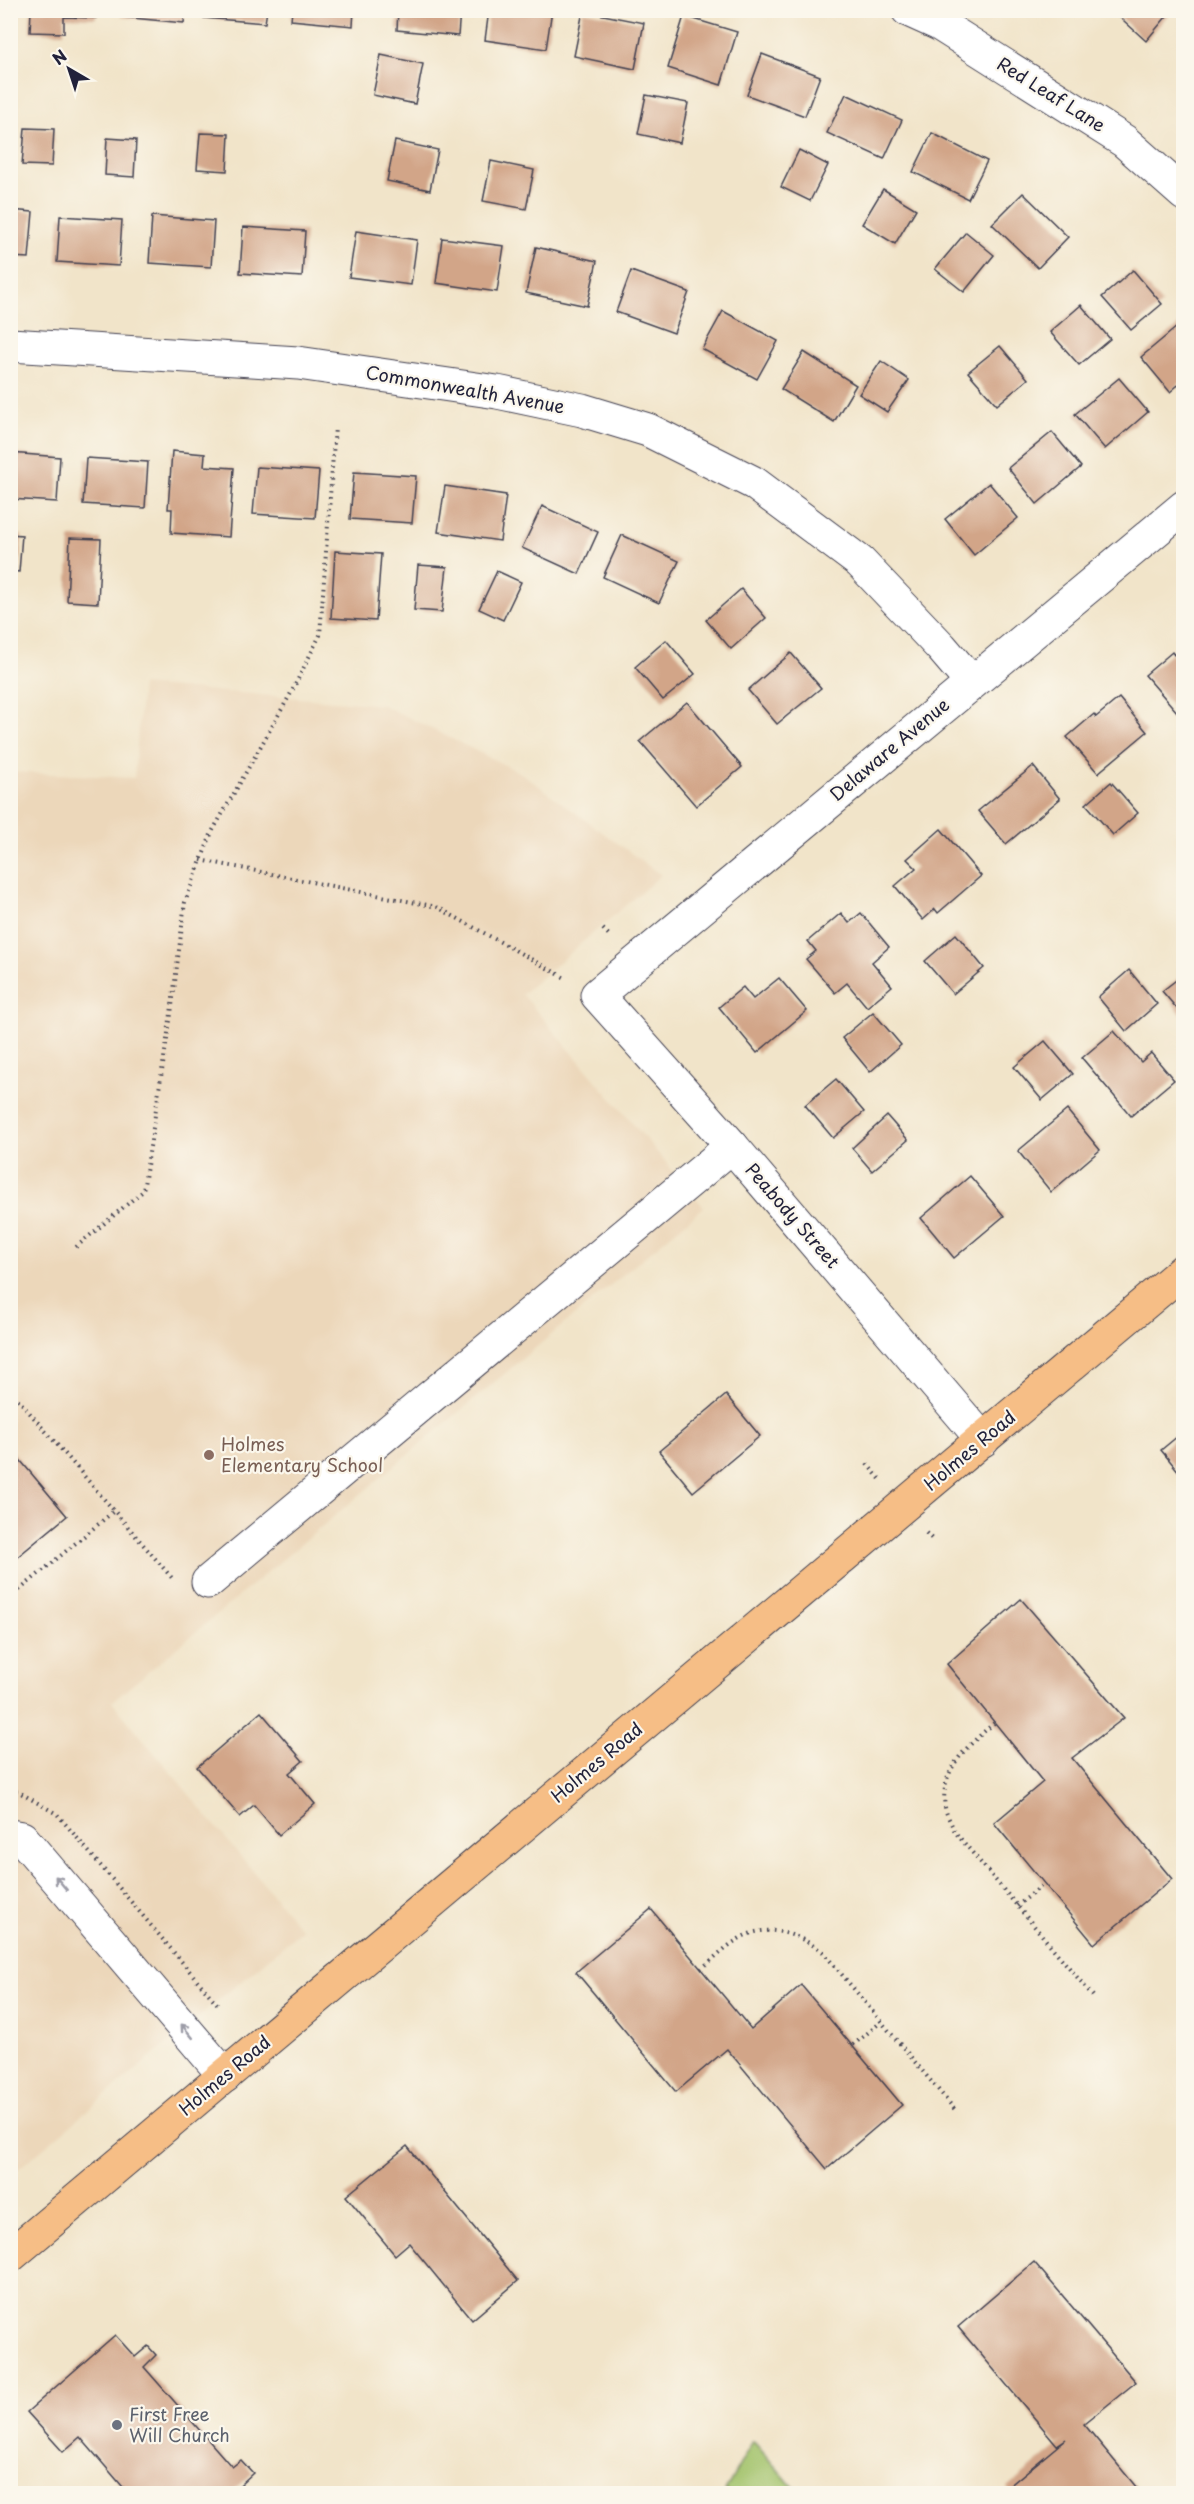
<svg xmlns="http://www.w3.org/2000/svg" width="1194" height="2504" viewBox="0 0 1194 2504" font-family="'Playpen Sans',sans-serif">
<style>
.built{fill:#ecd7ba}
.green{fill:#a3c36c;stroke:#627254;stroke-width:1.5}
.building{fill:#d2a588}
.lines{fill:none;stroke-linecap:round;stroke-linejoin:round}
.minor-casing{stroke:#413f50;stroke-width:35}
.major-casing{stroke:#413f50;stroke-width:35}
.path{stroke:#413f50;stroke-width:4;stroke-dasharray:1.5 4.5;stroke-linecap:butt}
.minor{stroke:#fff;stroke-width:33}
.major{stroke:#f6be86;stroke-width:33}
.oneway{stroke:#9c9ca7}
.education-dot{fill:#8d6e63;stroke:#fbf7ec;stroke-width:2}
.worship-dot{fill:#6b7280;stroke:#fbf7ec;stroke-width:2}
.labels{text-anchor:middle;stroke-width:4.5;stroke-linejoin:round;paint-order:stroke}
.street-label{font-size:18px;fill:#22223b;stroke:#fbf7ec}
.education-label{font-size:18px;fill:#785e54;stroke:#fbf7ec;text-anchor:start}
.worship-label{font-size:18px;fill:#5b616d;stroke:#fbf7ec;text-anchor:start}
</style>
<rect width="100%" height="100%" fill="#fbf7ec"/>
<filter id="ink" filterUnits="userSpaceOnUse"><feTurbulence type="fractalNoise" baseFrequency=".0167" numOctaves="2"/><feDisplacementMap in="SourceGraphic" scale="12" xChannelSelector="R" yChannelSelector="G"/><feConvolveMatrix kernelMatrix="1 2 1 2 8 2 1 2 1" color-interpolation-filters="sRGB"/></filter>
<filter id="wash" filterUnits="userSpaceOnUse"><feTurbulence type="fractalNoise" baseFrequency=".008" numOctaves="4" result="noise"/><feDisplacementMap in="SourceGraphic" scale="24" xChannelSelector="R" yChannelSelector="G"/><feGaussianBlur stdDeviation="1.35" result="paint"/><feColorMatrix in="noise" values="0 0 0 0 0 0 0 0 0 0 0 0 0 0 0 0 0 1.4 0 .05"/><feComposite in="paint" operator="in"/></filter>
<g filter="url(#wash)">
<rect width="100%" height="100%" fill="#f1e4c9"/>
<polygon class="built" points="142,685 383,705 521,773 661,875 522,994 704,1207 112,1702 302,1930 11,2175 11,772 134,778"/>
<polygon class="green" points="753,2441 798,2493 724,2493"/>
<g id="blocks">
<g class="building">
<polygon points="31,10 96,10 96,18 64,17 64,33 30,32"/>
<polygon points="122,10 185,10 184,23 122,17"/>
<polygon points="204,10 267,10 265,23 204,18"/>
<polygon points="292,10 354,10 353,26 291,20"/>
<polygon points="398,10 460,10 458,36 397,30"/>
<polygon points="489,10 552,10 546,49 485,40"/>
<polygon points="1112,10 1172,10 1146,41"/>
<polygon points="583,11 644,23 635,69 574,56"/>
<polygon points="684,16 737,32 721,85 668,68"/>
<polygon points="762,54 820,76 805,116 747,95"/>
<polygon points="381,55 423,64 415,104 373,95"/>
<polygon points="846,94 902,120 884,159 827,133"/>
<polygon points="646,95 688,103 680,143 638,134"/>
<polygon points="25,128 54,129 52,166 22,165"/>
<polygon points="200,133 229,134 227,171 197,169"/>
<polygon points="932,133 987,161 968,199 913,172"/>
<polygon points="107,138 136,140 134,177 105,175"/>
<polygon points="395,141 438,150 430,190 387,181"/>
<polygon points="799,150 828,165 810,201 781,187"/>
<polygon points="491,161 534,170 526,209 483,201"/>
<polygon points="883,189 916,209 895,244 862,224"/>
<polygon points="1023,193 1068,237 1038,268 992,224"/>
<polygon points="10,210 33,212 29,258 10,257"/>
<polygon points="60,216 122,220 119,266 57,262"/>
<polygon points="152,216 214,221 211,267 149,263"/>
<polygon points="243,227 305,231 302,277 240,273"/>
<polygon points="356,231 417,240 411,285 349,277"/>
<polygon points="966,232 994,255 964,292 935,269"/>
<polygon points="442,238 504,246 497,292 436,283"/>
<polygon points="536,247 597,261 587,306 526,293"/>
<polygon points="1133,270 1162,304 1131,330 1102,297"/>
<polygon points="631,271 689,292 674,333 616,312"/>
<polygon points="1081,305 1110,339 1079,365 1050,332"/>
<polygon points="723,311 778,341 757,379 702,349"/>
<polygon points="1184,321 1184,380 1170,392 1141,357"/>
<polygon points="1000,346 1028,379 997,405 968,372"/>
<polygon points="804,352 856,385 834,422 781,389"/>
<polygon points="881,361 909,380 887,412 859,394"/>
<polygon points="1119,378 1148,412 1105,449 1075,414"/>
<polygon points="1052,432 1081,467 1037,504 1008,468"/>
<polygon points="172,451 205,454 204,466 234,468 229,537 171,533 172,509 168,509"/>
<polygon points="10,453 60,457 57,502 10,499"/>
<polygon points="86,458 148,462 145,508 83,504"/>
<polygon points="257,467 319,471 315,518 253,514"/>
<polygon points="354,472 416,476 412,523 350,519"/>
<polygon points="989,483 1018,518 974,555 945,519"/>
<polygon points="445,486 506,495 500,541 438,532"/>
<polygon points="542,506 598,532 579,574 522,548"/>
<polygon points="10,534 22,535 19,572 10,571"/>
<polygon points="622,535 679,561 659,603 603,577"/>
<polygon points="70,538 101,539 98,603 67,601"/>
<polygon points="335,551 381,554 376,621 331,618"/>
<polygon points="418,565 447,567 442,612 414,610"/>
<polygon points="497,571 521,582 503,620 479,609"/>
<polygon points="741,589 766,618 731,649 706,620"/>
<polygon points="666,640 695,674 663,700 635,667"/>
<polygon points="1184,647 1184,720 1145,675 1172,652 1174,655"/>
<polygon points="791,653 821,688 777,724 748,690"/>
<polygon points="1119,698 1147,732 1098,773 1067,737 1094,714 1096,717"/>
<polygon points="687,702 742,767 696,806 640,741"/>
<polygon points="1033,766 1060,799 1006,844 978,811"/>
<polygon points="1111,782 1138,813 1113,835 1086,804"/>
<polygon points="941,829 981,876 938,913 935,909 923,920 895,886 916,868 907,859"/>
<polygon points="841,913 849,923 861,913 889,947 872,962 892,986 867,1007 847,983 835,993 806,959 816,951 808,941"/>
<polygon points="956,934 984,968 953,994 925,961"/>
<polygon points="1129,970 1157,1004 1126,1031 1098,997"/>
<polygon points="1184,974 1184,1017 1162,991"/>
<polygon points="779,978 807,1011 757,1053 719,1007 743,987 753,999"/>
<polygon points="873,1012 901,1045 870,1072 842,1038"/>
<polygon points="1114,1031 1141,1062 1151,1053 1174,1080 1131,1116 1082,1058"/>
<polygon points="1045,1041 1073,1074 1042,1100 1014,1067"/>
<polygon points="836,1079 864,1112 833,1138 805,1105"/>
<polygon points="1067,1110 1100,1150 1051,1192 1018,1151"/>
<polygon points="887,1116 908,1140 872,1171 852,1148"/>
<polygon points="970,1176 1004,1216 954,1258 921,1218"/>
<polygon points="726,1395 760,1436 693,1492 659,1451"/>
<polygon points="1184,1431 1184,1478 1161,1450"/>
<polygon points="10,1448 67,1516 10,1563"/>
<polygon points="1021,1599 1124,1718 1072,1758 1172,1879 1094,1944 994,1823 1043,1782 947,1664"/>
<polygon points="261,1712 303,1761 289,1773 315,1804 279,1835 254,1805 240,1817 197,1767"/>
<polygon points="651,1909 751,2029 801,1985 902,2105 827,2169 727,2049 676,2092 576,1972"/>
<polygon points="407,2146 518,2281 472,2320 409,2243 395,2255 346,2196"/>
<polygon points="1034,2262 1136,2382 1084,2424 1142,2494 1011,2494 1007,2488 1066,2439 1057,2445 958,2327"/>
<polygon points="115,2335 135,2357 148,2346 156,2355 144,2367 232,2467 241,2460 253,2473 230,2494 129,2494 80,2437 63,2452 27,2412"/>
</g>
</g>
</g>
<g filter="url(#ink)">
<use href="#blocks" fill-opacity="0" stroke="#413f50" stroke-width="1.5"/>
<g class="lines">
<defs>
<g id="minor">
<polyline points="908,10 939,24 1124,141 1184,194"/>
<polyline points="10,345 298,363 497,392 582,410 648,430 754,483 860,562 941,647 971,682"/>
<polyline points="983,1440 732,1146 597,995 1184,507"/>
<polyline points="208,1582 732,1146"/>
<polyline points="10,1836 22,1838 225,2076"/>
</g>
<polyline id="major" points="10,2256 1184,1270"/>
</defs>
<use href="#minor" class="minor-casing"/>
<use href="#major" class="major-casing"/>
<g class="path">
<polyline points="201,860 437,907 567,979"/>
<polyline points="603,929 611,937"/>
<polyline points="76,1247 143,1191 171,1014 185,902 212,832 291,693 320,635 335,427"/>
<polyline points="10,1390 172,1578"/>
<polyline points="867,1464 880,1479"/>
<polyline points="926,1533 932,1539"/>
<polyline points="10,1598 114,1511"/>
<path d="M994 1723C969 1745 939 1769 945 1807 946 1815 952 1824 955 1832L1093 1996"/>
<polyline points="10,1790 19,1792 57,1814 219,2006"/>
<polyline points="1017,1906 1044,1884"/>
<path d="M701 1969C713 1959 724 1948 737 1940 766 1921 798 1934 823 1952L956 2111"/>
<polyline points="853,2045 881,2022"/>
</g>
<use href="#minor" class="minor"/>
<use href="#major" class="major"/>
</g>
<defs><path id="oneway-shaft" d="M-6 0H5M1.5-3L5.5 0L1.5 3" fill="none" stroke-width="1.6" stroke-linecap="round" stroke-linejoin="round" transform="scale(1.5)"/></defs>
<g class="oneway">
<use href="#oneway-shaft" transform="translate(61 1883) rotate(-130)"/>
<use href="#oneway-shaft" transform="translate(187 2031) rotate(-130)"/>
</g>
</g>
<circle class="education-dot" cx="209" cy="1455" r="6"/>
<circle class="worship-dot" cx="117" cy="2425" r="6"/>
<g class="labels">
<g class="street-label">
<text transform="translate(1051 95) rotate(32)" y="6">Red Leaf Lane</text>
<text transform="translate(465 390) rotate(10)" y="6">Commonwealth Avenue</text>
<text transform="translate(890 750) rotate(-40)" y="6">Delaware Avenue</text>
<text transform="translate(792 1216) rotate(49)" y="6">Peabody Street</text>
<text transform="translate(970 1451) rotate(-40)" y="6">Holmes Road</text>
<text transform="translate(597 1763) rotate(-40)" y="6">Holmes Road</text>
<text transform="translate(225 2076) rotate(-40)" y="6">Holmes Road</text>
</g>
<g class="education-label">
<text x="221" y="1451">Holmes<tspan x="221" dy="21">Elementary School</tspan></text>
</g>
<g class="worship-label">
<text x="129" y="2421">First Free<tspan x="129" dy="21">Will Church</tspan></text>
</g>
</g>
<rect width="1194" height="2504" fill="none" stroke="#fbf7ec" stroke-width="36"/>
<g transform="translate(69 69) rotate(321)" stroke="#fbf7ec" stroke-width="4.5" paint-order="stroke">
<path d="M0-4.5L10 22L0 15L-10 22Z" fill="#22223b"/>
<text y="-9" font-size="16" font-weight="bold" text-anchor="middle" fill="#22223b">N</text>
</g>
</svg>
